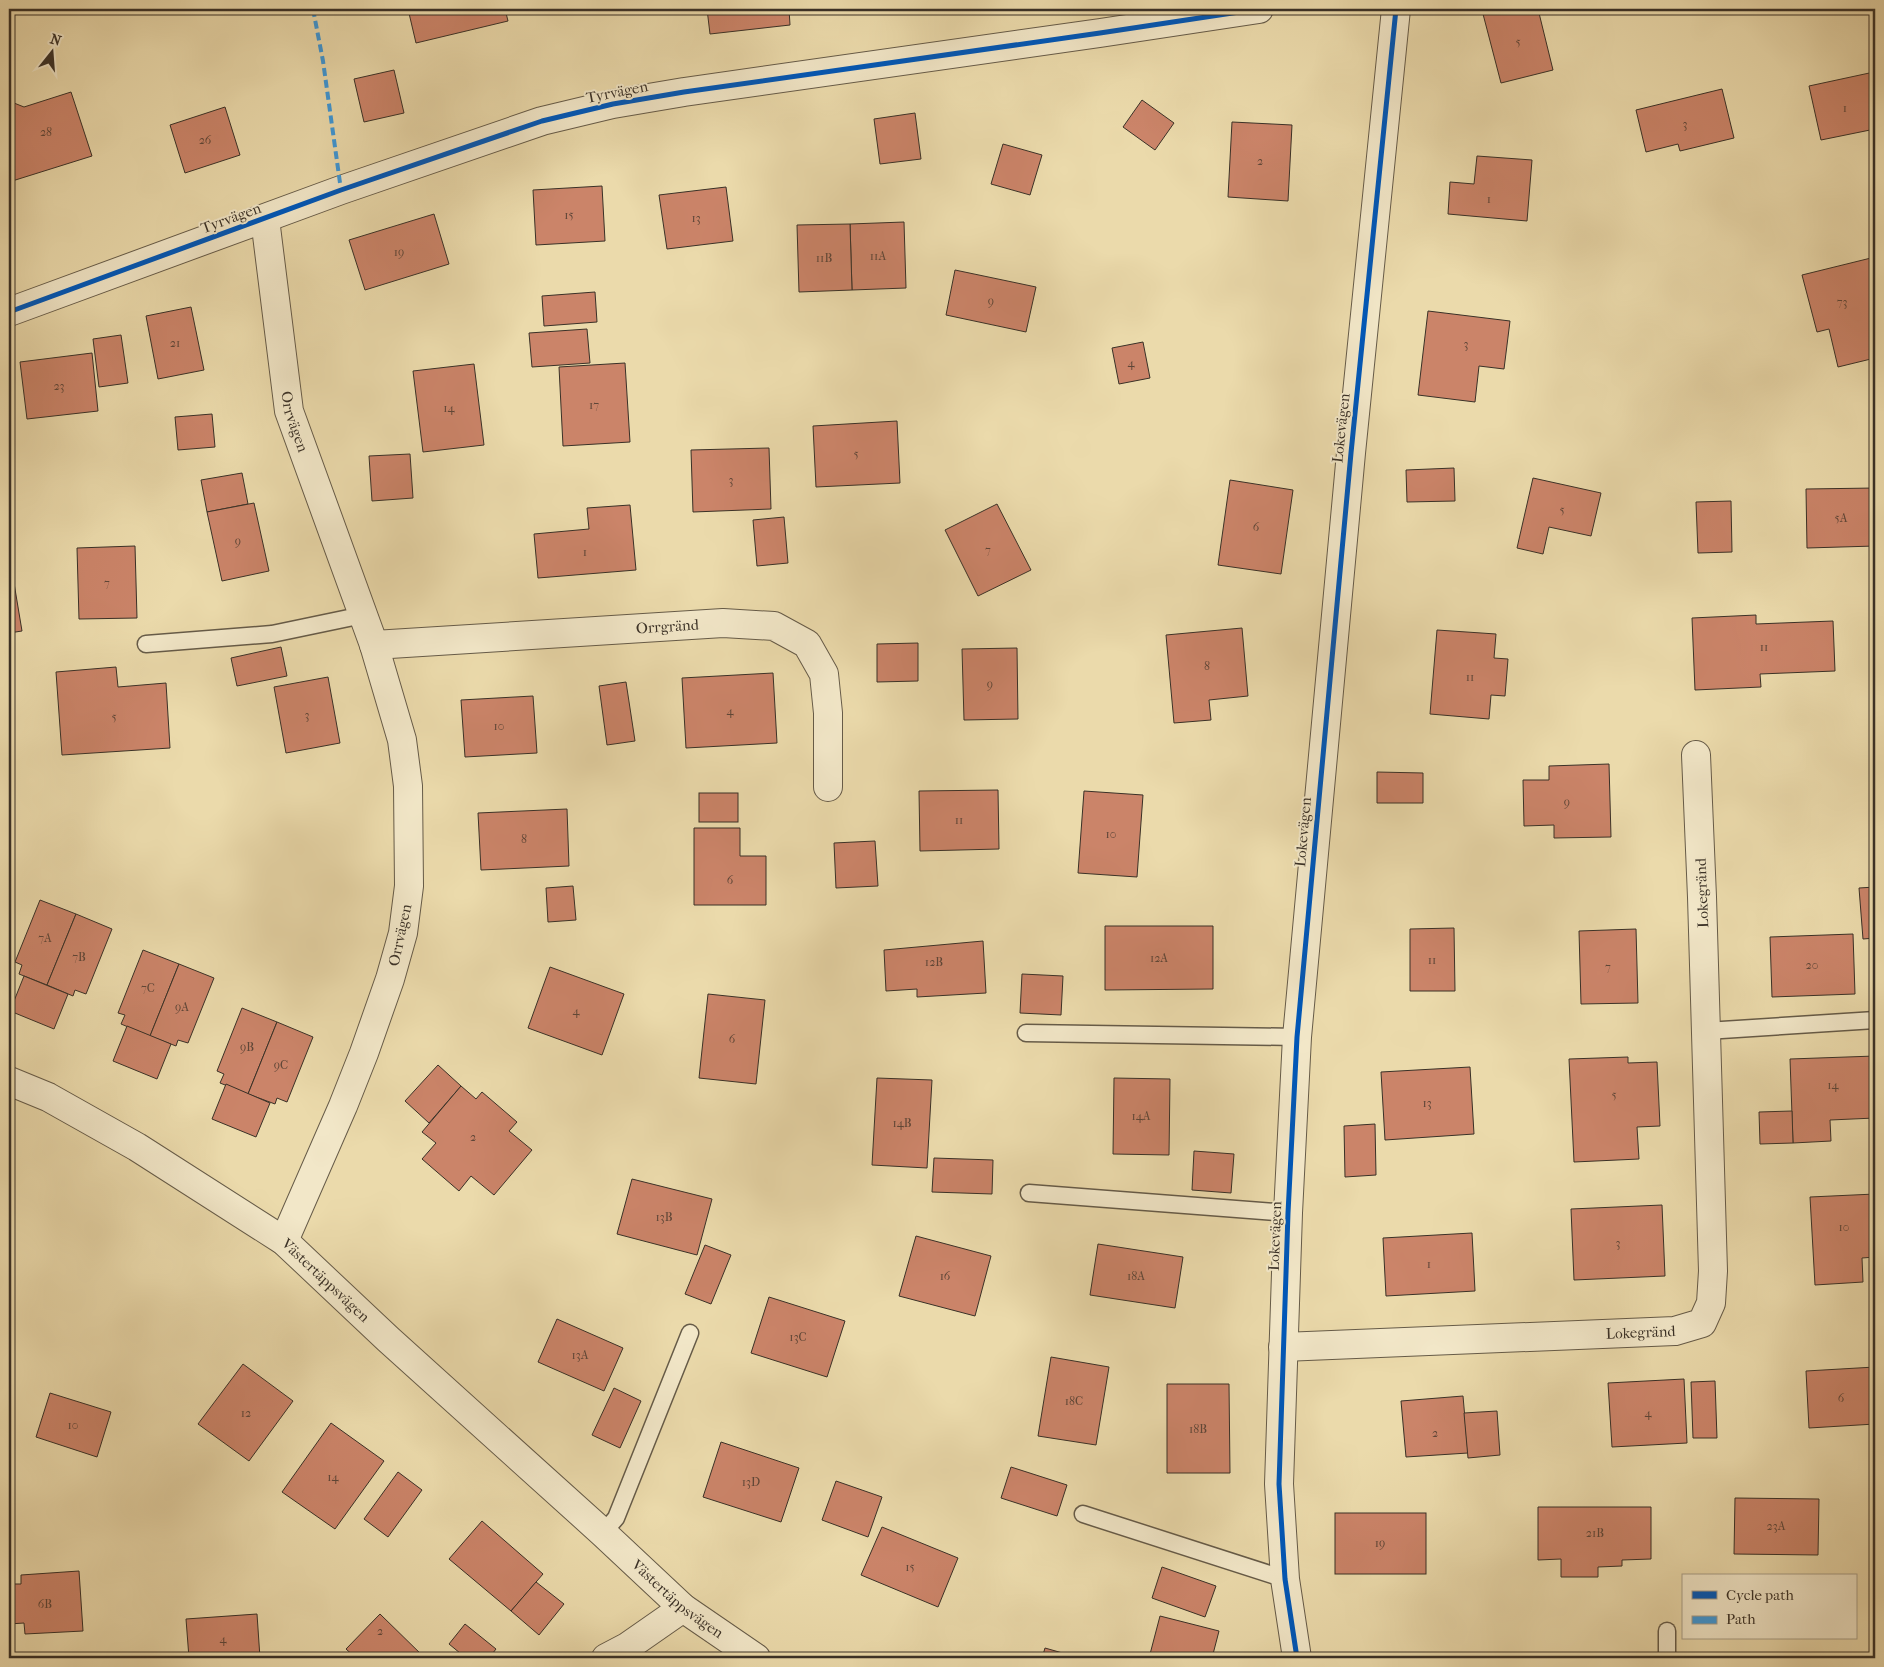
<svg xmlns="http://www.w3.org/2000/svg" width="1884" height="1667" viewBox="0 0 1884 1667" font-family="'IM FELL French Canon',serif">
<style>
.building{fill:#cb8469;stroke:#3a3127}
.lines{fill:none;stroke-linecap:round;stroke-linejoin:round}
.lane-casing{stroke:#665b48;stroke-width:19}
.street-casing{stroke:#665b48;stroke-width:30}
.lane{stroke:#f2e7c8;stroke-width:16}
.street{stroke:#f2e7c8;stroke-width:28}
.quiet{stroke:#3e97d6;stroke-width:4;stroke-dasharray:8 4;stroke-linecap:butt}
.cycleway-casing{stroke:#f2e7c8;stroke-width:8}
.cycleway{stroke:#0057b8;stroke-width:5}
.labels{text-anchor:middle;stroke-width:4;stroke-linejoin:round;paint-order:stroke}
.number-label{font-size:12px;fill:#5e4638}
.street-label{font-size:15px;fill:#3a3127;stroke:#f2e7c8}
</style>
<rect width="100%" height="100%" fill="#ebdaab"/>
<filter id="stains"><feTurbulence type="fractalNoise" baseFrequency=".004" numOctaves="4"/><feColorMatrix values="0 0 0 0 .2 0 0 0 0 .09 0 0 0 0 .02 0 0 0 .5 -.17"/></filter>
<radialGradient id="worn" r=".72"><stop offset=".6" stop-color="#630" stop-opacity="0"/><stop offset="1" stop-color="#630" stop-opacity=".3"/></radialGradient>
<g class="building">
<polygon points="408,9 505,9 508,21 416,43"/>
<polygon points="707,9 789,9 790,25 710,34"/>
<polygon points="1504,9 1538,9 1553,70 1501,83 1483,14"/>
<polygon points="394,70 404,113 364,122 354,79"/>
<polygon points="1874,72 1875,129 1821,140 1809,86"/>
<polygon points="1722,89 1734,138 1680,151 1678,144 1646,152 1636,110"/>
<polygon points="71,92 92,156 9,182 9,101 24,107"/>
<polygon points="1142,100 1174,123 1155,150 1123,127"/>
<polygon points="225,107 240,155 185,173 170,125"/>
<polygon points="915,113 921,159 880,164 874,119"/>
<polygon points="1232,122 1292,125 1288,201 1228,197"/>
<polygon points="1003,144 1042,155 1030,195 991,184"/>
<polygon points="1477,156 1532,160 1527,221 1448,214 1450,182 1474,184"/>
<polygon points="602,186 605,241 536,245 533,190"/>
<polygon points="726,187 733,241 667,249 659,195"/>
<polygon points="434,214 449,264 365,290 349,240"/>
<polygon points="904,222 906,288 852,290 850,224"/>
<polygon points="850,224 852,290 799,292 797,225"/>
<polygon points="1875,257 1875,358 1838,367 1829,329 1817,332 1802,275"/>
<polygon points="955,270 1036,287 1026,332 946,315"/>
<polygon points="595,292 597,322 544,326 542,296"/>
<polygon points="191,307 204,370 158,379 146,316"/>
<polygon points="1428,311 1510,321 1504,369 1479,366 1475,402 1418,395"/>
<polygon points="587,329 590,363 532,367 529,333"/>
<polygon points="121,335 128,383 99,387 93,339"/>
<polygon points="1143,342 1150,378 1119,384 1112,348"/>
<polygon points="92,353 98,411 27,419 20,362"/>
<polygon points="625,363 630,442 563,446 559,367"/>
<polygon points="474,364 484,445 423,452 413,371"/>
<polygon points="212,414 215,447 178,450 175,417"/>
<polygon points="897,421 900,483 816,487 813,426"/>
<polygon points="769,448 771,509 693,512 691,450"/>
<polygon points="410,454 413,498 372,501 369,456"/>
<polygon points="1454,468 1455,501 1407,502 1406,470"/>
<polygon points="242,473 248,504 207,512 201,480"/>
<polygon points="1533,478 1601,493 1591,536 1549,527 1543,554 1517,548"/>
<polygon points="1230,480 1293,490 1281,574 1218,565"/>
<polygon points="1875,488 1875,546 1807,548 1806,489"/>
<polygon points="1731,501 1732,552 1698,553 1696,502"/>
<polygon points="254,503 269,571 222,581 207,512"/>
<polygon points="997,504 1031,570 978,596 945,530"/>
<polygon points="630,505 636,570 538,578 534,534 589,529 587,508"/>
<polygon points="784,517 788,563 757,566 753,520"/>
<polygon points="135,546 137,618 79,619 77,548"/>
<polygon points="13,577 22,631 9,633 9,578"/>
<polygon points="1756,615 1756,624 1833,621 1835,671 1760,674 1761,687 1695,690 1692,618"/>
<polygon points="1242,628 1248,696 1209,700 1211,720 1174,723 1166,635"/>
<polygon points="1437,630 1496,634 1494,658 1508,659 1505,696 1491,695 1489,719 1430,714"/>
<polygon points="918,643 918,681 877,682 877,644"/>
<polygon points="281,647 287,676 237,686 231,658"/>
<polygon points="1017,648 1018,719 964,720 962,649"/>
<polygon points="116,667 118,687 166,683 170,748 62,755 56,672"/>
<polygon points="773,673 777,743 686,748 682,678"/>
<polygon points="328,677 340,743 286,753 274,687"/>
<polygon points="626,682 635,741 607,745 599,686"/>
<polygon points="533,696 537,753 465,757 461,700"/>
<polygon points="1609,764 1611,837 1554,838 1554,825 1524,826 1523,780 1549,780 1549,766"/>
<polygon points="1377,772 1423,773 1423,803 1377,803"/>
<polygon points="998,790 999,849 920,851 919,791"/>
<polygon points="1084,791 1143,795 1137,877 1078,873"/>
<rect x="699" y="793" width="39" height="29"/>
<polygon points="567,809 569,866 481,870 478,813"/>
<polygon points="694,828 740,828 740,856 766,856 766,905 694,905"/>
<polygon points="875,841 878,886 836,888 834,843"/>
<polygon points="573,886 576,920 548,922 546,888"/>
<polygon points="1875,887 1875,938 1863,939 1859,888"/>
<polygon points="40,900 76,914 47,985 19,974 22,965 15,962"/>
<polygon points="76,914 112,929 86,994 75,990 73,996 47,985"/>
<polygon points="1105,926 1213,926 1213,989 1105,990"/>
<polygon points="1454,928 1455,991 1410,991 1410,929"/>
<polygon points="1636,929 1638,1003 1581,1004 1579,931"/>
<polygon points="1853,934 1855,994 1772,997 1770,937"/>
<polygon points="983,941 986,993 917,997 917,989 886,991 884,950"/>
<polygon points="143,950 179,964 150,1036 121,1024 125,1015 118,1013"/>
<polygon points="179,964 214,978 188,1043 178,1040 176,1046 150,1036"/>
<polygon points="550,967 624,994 602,1055 528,1028"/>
<polygon points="1022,974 1063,976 1061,1015 1020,1013"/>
<polygon points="24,976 68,994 54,1029 10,1011"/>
<polygon points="708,994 765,1000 756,1084 699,1078"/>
<polygon points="242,1008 277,1022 248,1094 220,1083 224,1074 217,1071"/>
<polygon points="277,1022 313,1037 287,1102 277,1098 275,1104 248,1094"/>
<polygon points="127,1026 171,1044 157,1079 113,1061"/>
<polygon points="1875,1056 1875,1118 1830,1120 1831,1141 1793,1143 1790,1059"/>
<polygon points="1628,1057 1628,1063 1657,1062 1660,1126 1637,1127 1639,1159 1574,1162 1569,1059"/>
<polygon points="438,1065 461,1086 429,1123 405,1101"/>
<polygon points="1470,1067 1474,1134 1385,1140 1381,1072"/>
<polygon points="877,1078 932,1080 927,1168 872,1165"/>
<polygon points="1114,1078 1170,1079 1169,1155 1113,1154"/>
<polygon points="226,1084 270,1103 256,1137 212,1119"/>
<polygon points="461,1086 476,1099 482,1092 517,1122 509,1131 532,1150 494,1195 471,1176 459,1191 422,1159 436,1143 422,1132"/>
<polygon points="1792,1111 1793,1143 1760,1144 1759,1112"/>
<polygon points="1375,1124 1376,1175 1345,1177 1344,1126"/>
<polygon points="1194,1151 1234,1154 1231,1193 1192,1190"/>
<polygon points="934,1158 993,1160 992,1194 932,1192"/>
<polygon points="632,1179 712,1199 697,1255 617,1234"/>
<polygon points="1875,1194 1875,1257 1862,1258 1863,1282 1815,1285 1810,1197"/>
<polygon points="1662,1205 1665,1276 1574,1280 1571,1209"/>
<polygon points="1472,1233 1475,1291 1386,1296 1383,1238"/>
<polygon points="916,1236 991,1256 975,1316 899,1296"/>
<polygon points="1098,1244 1183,1257 1175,1308 1090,1295"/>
<polygon points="705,1245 731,1255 711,1304 685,1294"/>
<polygon points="769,1297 845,1321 827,1377 751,1353"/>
<polygon points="557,1319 623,1348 604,1391 538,1362"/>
<polygon points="1051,1357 1109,1367 1096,1445 1038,1436"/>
<polygon points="243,1364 293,1401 249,1461 198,1424"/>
<polygon points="1875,1367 1875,1424 1809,1428 1806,1371"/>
<polygon points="1684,1379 1687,1443 1612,1447 1608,1383"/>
<polygon points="1715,1381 1717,1438 1693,1438 1691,1382"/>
<polygon points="1167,1384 1229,1384 1230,1473 1167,1473"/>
<polygon points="614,1388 641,1401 620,1448 592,1435"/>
<polygon points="50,1393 111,1412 97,1457 36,1437"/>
<polygon points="1463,1396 1468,1453 1406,1457 1401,1401"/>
<polygon points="1497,1411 1500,1455 1468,1458 1464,1413"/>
<polygon points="331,1423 384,1461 335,1529 282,1492"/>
<polygon points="721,1442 799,1468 781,1522 703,1497"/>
<polygon points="1011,1467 1067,1485 1057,1516 1001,1498"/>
<polygon points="398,1472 422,1490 388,1537 364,1519"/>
<polygon points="836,1481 882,1497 868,1537 822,1520"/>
<polygon points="1735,1498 1819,1499 1818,1555 1734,1554"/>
<polygon points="1538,1507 1651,1507 1651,1559 1622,1560 1622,1566 1598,1567 1598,1577 1561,1577 1561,1559 1538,1560"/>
<rect x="1335" y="1513" width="91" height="61"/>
<polygon points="482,1521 543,1574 511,1611 449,1559"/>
<polygon points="882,1527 958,1558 938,1607 861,1575"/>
<polygon points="1162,1567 1216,1586 1205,1617 1152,1598"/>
<polygon points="79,1571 83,1631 25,1634 24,1623 9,1624 9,1584 21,1584 21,1575"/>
<polygon points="536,1582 564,1604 539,1635 511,1611"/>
<polygon points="257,1614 260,1658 189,1658 186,1619"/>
<polygon points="380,1614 425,1658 356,1658 346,1649"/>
<polygon points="1160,1616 1219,1631 1212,1658 1149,1658"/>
<polygon points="465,1624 496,1649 489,1658 466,1658 449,1644"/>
<polygon points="1045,1648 1080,1658 1042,1658"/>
</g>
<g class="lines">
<defs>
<g id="lane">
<polyline points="146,644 272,634 363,615"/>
<polyline points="1706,1031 1875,1020"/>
<polyline points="1026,1033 1297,1037"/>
<polyline points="1029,1193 1288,1213"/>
<polyline points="1083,1514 1285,1579"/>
<polyline points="603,1533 616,1518 690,1333"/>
<polyline points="1667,1631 1667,1658"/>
</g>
<g id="street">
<path id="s1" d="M265 219 289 411 374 645 402 740 408 786 409 886 403 933 390 979 364 1053 343 1106 284 1241"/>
<polyline points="9,312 341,190 542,121 613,104 684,92 1100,33 1259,9"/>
<path id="s2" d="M374 645 723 623 774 626 807 644 824 674 828 713V787"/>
<path id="s3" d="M9 1081 48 1097 137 1147 284 1241 388 1339 603 1533 683 1608 756 1658"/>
<path id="s4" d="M1283 1347 1675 1331 1702 1323 1711 1303 1713 1271 1702 897 1696 755"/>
<polyline points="606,1658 627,1647 683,1608"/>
<polyline points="1297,1658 1285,1579 1279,1484 1288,1213 1297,1037 1351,453 1396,9"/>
</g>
</defs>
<use href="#lane" class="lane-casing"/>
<use href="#street" class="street-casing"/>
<use href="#lane" class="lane"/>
<use href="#street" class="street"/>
<polyline class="quiet" points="313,9 323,61 341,190"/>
<defs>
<g id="cycleway">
<polyline points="9,312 341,190 542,121 613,104 684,92 1100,33 1259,9"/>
<polyline points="1297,1658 1285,1579 1279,1484 1288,1213 1297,1037 1351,453 1396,9"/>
</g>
</defs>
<use href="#cycleway" class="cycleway-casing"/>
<use href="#cycleway" class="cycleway"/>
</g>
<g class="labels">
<g class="number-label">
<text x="1518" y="46">5</text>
<text x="1845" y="112">1</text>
<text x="1685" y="128">3</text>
<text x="46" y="136">28</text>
<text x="205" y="144">26</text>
<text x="1260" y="165">2</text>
<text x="1489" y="203">1</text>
<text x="569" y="219">15</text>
<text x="696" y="222">13</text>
<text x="399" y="256">19</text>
<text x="878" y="260">11A</text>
<text x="824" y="262">11B</text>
<text x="991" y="305">9</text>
<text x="1842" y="306">73</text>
<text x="175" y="347">21</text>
<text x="1466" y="348">3</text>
<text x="1131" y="367">4</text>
<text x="59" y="390">23</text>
<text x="594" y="409">17</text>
<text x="449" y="412">14</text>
<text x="856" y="458">5</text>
<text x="731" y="484">3</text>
<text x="1562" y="514">5</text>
<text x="1841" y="522">5A</text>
<text x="1256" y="531">6</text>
<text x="238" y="545">9</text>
<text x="988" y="554">7</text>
<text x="585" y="556">1</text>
<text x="107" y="587">7</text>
<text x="1764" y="651">11</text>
<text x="1207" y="670">8</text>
<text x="1470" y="681">11</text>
<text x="990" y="688">9</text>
<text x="730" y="715">4</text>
<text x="307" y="719">3</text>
<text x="114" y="721">5</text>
<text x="499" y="730">10</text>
<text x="1567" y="806">9</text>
<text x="959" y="824">11</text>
<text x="1111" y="838">10</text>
<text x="524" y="843">8</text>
<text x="730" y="884">6</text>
<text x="45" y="942">7A</text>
<text x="79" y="961">7B</text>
<text x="1159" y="962">12A</text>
<text x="1432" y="964">11</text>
<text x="934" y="966">12B</text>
<text x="1812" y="969">20</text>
<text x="1608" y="971">7</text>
<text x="148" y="992">7C</text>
<text x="182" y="1011">9A</text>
<text x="576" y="1015">4</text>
<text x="732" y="1043">6</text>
<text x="247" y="1051">9B</text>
<text x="281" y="1069">9C</text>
<text x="1833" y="1089">14</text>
<text x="1614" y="1099">5</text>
<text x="1427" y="1107">13</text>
<text x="1141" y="1120">14A</text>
<text x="902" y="1127">14B</text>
<text x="473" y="1141">2</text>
<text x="664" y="1221">13B</text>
<text x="1844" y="1231">10</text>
<text x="1618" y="1247">3</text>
<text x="1429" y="1268">1</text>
<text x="945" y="1280">16</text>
<text x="1136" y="1280">18A</text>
<text x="798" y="1341">13C</text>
<text x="580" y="1359">13A</text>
<text x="1841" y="1402">6</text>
<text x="1074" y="1405">18C</text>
<text x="246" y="1417">12</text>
<text x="1648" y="1417">4</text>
<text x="73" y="1429">10</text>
<text x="1198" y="1433">18B</text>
<text x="1435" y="1437">2</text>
<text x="333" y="1481">14</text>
<text x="751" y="1486">13D</text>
<text x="1776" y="1530">23A</text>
<text x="1595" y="1537">21B</text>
<text x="1380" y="1547">19</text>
<text x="910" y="1571">15</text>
<text x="45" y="1608">6B</text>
<text x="380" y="1635">2</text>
<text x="223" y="1643">4</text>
</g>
<g class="street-label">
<text transform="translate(617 92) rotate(-11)" y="5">Tyrvägen</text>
<text transform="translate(231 218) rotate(-20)" y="5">Tyrvägen</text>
<text dy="5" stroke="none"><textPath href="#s1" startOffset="205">Orrvägen</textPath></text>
<text transform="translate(1341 428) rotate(-84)" y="5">Lokevägen</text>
<text dy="5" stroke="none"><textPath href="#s2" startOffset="294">Orrgränd</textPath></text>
<text transform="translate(1303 832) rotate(-85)" y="5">Lokevägen</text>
<text transform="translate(1702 893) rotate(-92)" y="5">Lokegränd</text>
<text transform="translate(400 935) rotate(-78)" y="5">Orrvägen</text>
<text transform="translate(1275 1236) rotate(-88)" y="5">Lokevägen</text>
<text dy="5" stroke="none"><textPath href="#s3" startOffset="376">Västertäppsvägen</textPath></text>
<text dy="5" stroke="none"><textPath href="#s4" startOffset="358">Lokegränd</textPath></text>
<text dy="5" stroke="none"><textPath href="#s3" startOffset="851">Västertäppsvägen</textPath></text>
</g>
</g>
<rect width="1884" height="1667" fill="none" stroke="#ebdaab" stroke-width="30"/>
<rect x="10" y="10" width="1864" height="1647" fill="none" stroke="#3a3127" stroke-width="2.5"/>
<rect x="15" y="15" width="1854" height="1637" fill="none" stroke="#3a3127"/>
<rect x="1682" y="1574" width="175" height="65" fill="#f2e7c8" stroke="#a89e88"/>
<rect x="1692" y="1591" width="25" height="8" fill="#0057b8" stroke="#a89e88"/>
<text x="1726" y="1600" font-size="15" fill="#3a3127">Cycle path</text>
<rect x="1692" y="1616" width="25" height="8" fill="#3e97d6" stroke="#a89e88"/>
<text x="1726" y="1624" font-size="15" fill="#3a3127">Path</text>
<g transform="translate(52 52) rotate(17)" stroke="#f2e7c8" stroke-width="4" paint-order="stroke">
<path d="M0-4L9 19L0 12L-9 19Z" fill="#3a3127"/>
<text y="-8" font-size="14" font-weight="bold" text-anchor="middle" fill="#3a3127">N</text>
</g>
<rect width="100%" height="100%" filter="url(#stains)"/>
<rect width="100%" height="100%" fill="url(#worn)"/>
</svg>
